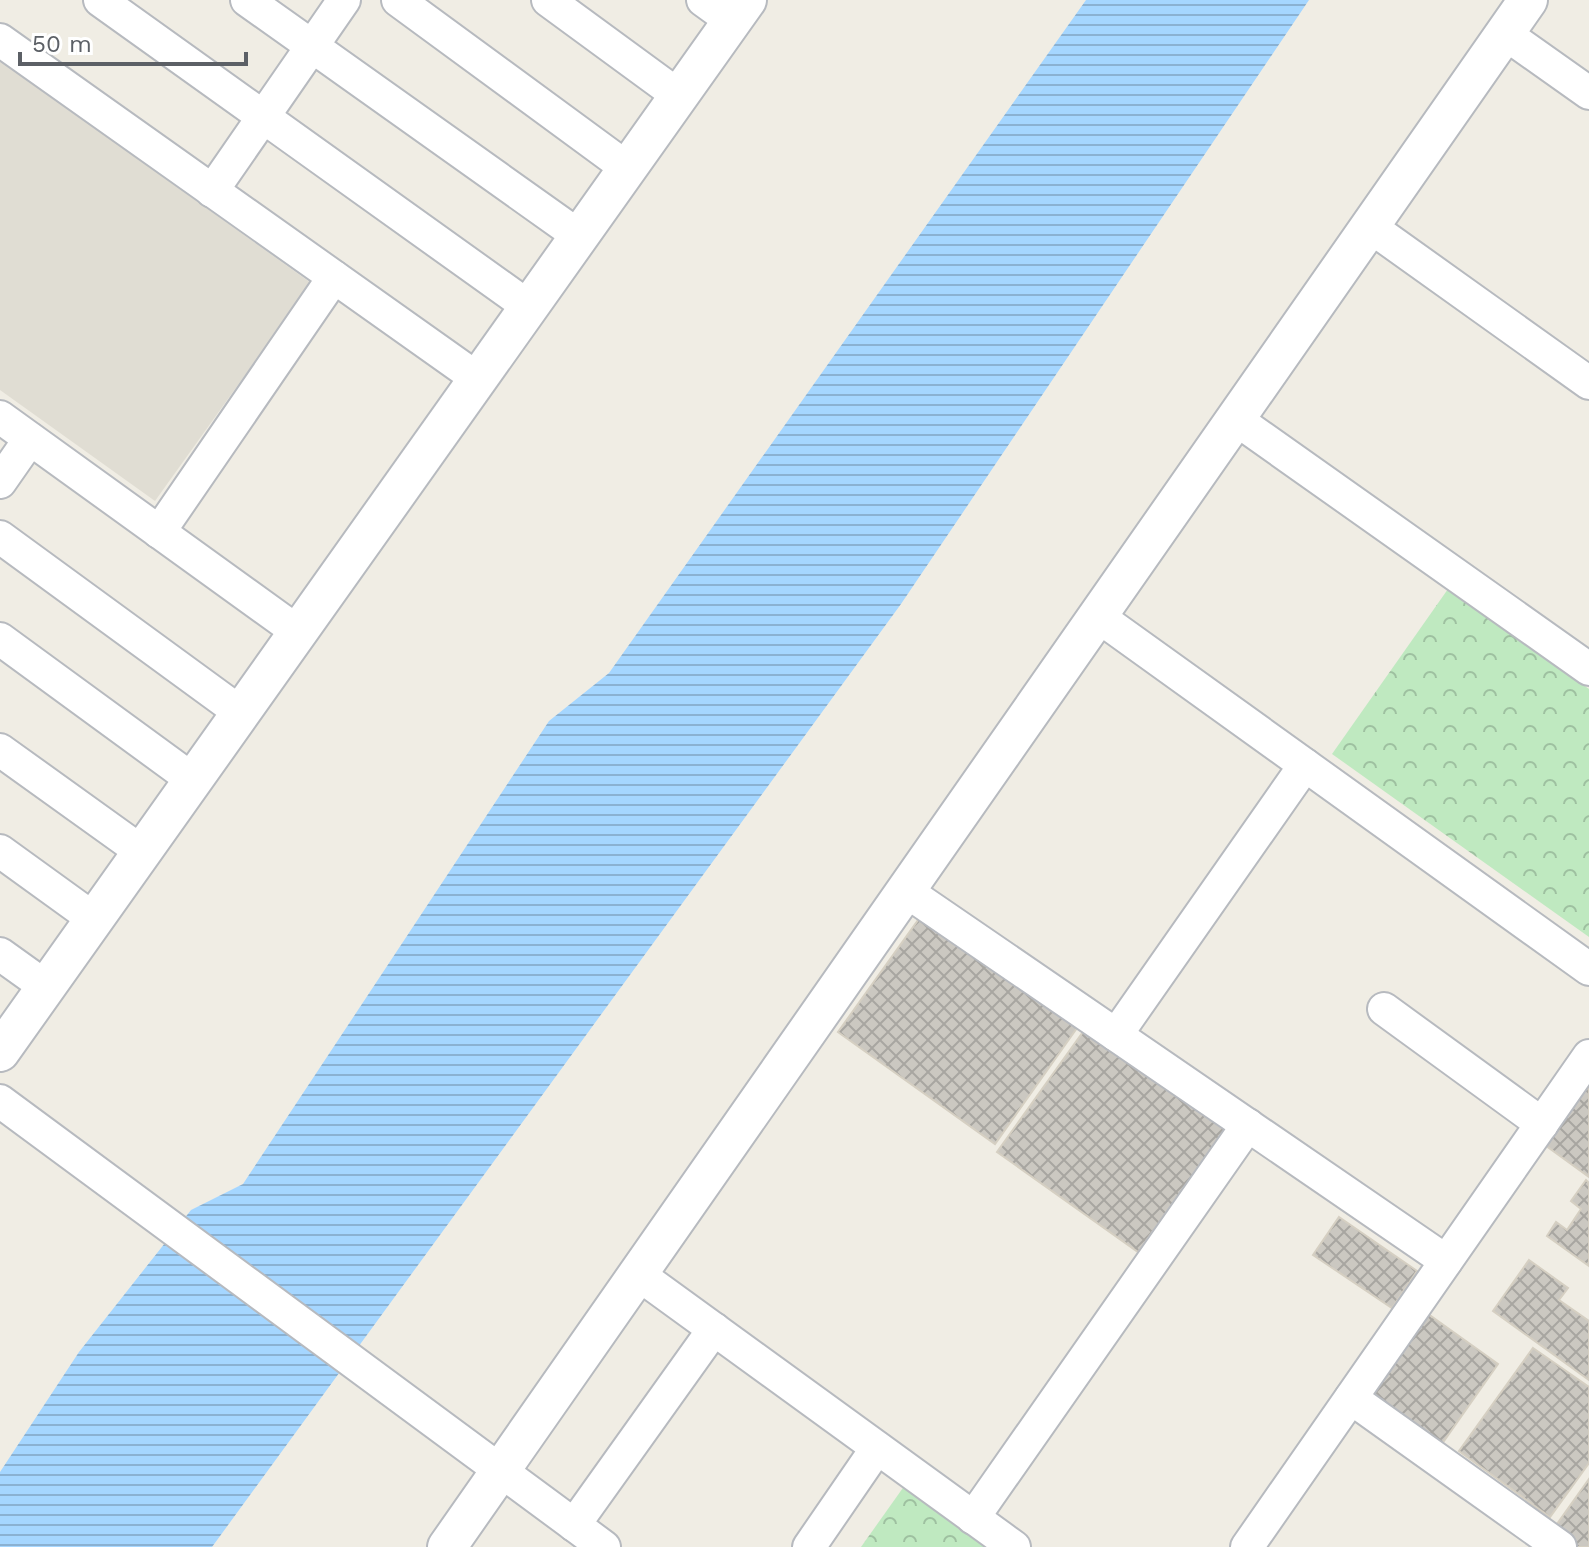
<svg xmlns="http://www.w3.org/2000/svg" width="1589" height="1547" viewBox="0 0 1589 1547" font-family="'Work Sans',sans-serif">
<style>
.education{fill:#e0ddd3}
.forest{fill:url(#forest-crowns)}
.water{fill:url(#water-rules)}
.building{fill:url(#building-cross-hatch);stroke:#d5cfc2;stroke-width:2}
.lines{fill:none;stroke-linecap:round;stroke-linejoin:round}
.minor-casing{stroke:#b7babf;stroke-width:36}
.tertiary-casing{stroke:#b7babf;stroke-width:42}
.minor{stroke:#fff;stroke-width:32}
.tertiary{stroke:#fff;stroke-width:38}
</style>
<defs>
<pattern id="forest-crowns" width="20" height="18" patternUnits="userSpaceOnUse" patternTransform="scale(2)"><rect width="20" height="18" fill="#bfe9c0"/><path d="M2 6a3 3 0 1 1 6 0M12 15a3 3 0 1 1 6 0" fill="none" stroke="#9ec0a0"/></pattern>
<pattern id="water-rules" width="6" height="5" patternUnits="userSpaceOnUse" patternTransform="scale(2)"><rect width="6" height="5" fill="#a5d6ff"/><path d="M0 2.5h6" fill="none" stroke="#8ab1d2"/></pattern>
<pattern id="building-cross-hatch" width="8" height="8" patternUnits="userSpaceOnUse" patternTransform="scale(2)"><rect width="8" height="8" fill="#cbc8c1"/><path d="M0 0l8 8M0 8l8-8" fill="none" stroke="#a8a6a1"/></pattern>
</defs>
<rect width="100%" height="100%" fill="#f0ede4"/>
<polygon class="education" points="0,60 311,283 155,501 0,390"/>
<g class="forest">
<polygon points="1448,589 1589,689 1589,937 1332,754"/>
<polygon points="905,1485 992,1547 861,1547"/>
</g>
<polygon class="water" points="1086,0 1309,0 901,604 212,1547 0,1547 0,1472 79,1352 191,1210 243,1184 549,721 609,673"/>
<g class="building">
<polygon points="921,916 1077,1028 995,1144 838,1032"/>
<polygon points="1088,1025 1228,1126 1138,1252 997,1152"/>
<polygon points="1589,1074 1589,1177 1538,1140"/>
<polygon points="1586,1180 1589,1183 1589,1266 1547,1236 1556,1222 1567,1230 1581,1209 1571,1201"/>
<polygon points="1339,1217 1417,1271 1392,1308 1313,1255"/>
<polygon points="1529,1260 1568,1288 1559,1300 1589,1321 1589,1380 1493,1311"/>
<polygon points="1424,1311 1498,1364 1439,1448 1364,1395"/>
<polygon points="1533,1348 1589,1387 1589,1463 1550,1517 1459,1451"/>
<polygon points="1589,1479 1589,1547 1575,1547 1552,1531"/>
</g>
<g class="lines">
<defs>
<g id="minor">
<polyline points="100,0 529,307"/>
<polyline points="247,0 579,236"/>
<polyline points="398,0 627,168"/>
<polyline points="548,0 679,96"/>
<polyline points="703,0 732,21"/>
<polyline points="1507,35 1589,93"/>
<polyline points="0,40 478,379"/>
<polyline points="212,191 344,0"/>
<polyline points="1372,228 1589,383"/>
<polyline points="0,417 298,632"/>
<polyline points="1237,420 1589,669"/>
<polyline points="0,482 30,439"/>
<polyline points="159,532 334,277"/>
<polyline points="0,537 241,713"/>
<polyline points="1099,617 1589,969"/>
<polyline points="0,639 193,780"/>
<polyline points="0,750 142,852"/>
<polyline points="0,851 94,919"/>
<polyline points="906,891 1446,1261"/>
<polyline points="0,954 46,987"/>
<polyline points="1384,1009 1542,1124"/>
<polyline points="1116,1035 1305,765"/>
<polyline points="0,1101 604,1547"/>
<polyline points="638,1274 1014,1547"/>
<polyline points="1351,1398 1560,1547"/>
<polyline points="973,1518 1248,1125"/>
<polyline points="574,1525 714,1329"/>
<polyline points="809,1547 877,1448"/>
<polyline points="1247,1547 1589,1056"/>
</g>
<g id="tertiary">
<polyline points="0,1052 747,0"/>
<polyline points="447,1547 1528,0"/>
</g>
</defs>
<use href="#minor" class="minor-casing"/>
<use href="#tertiary" class="tertiary-casing"/>
<use href="#minor" class="minor"/>
<use href="#tertiary" class="tertiary"/>
</g>
<path d="M20 52v12h226v-12" fill="none" stroke="#5c6066" stroke-width="4"/>
<text x="32" y="52" font-size="24" fill="#5c6066" stroke="#ffffff" stroke-width="6" paint-order="stroke">50 m</text>
</svg>
